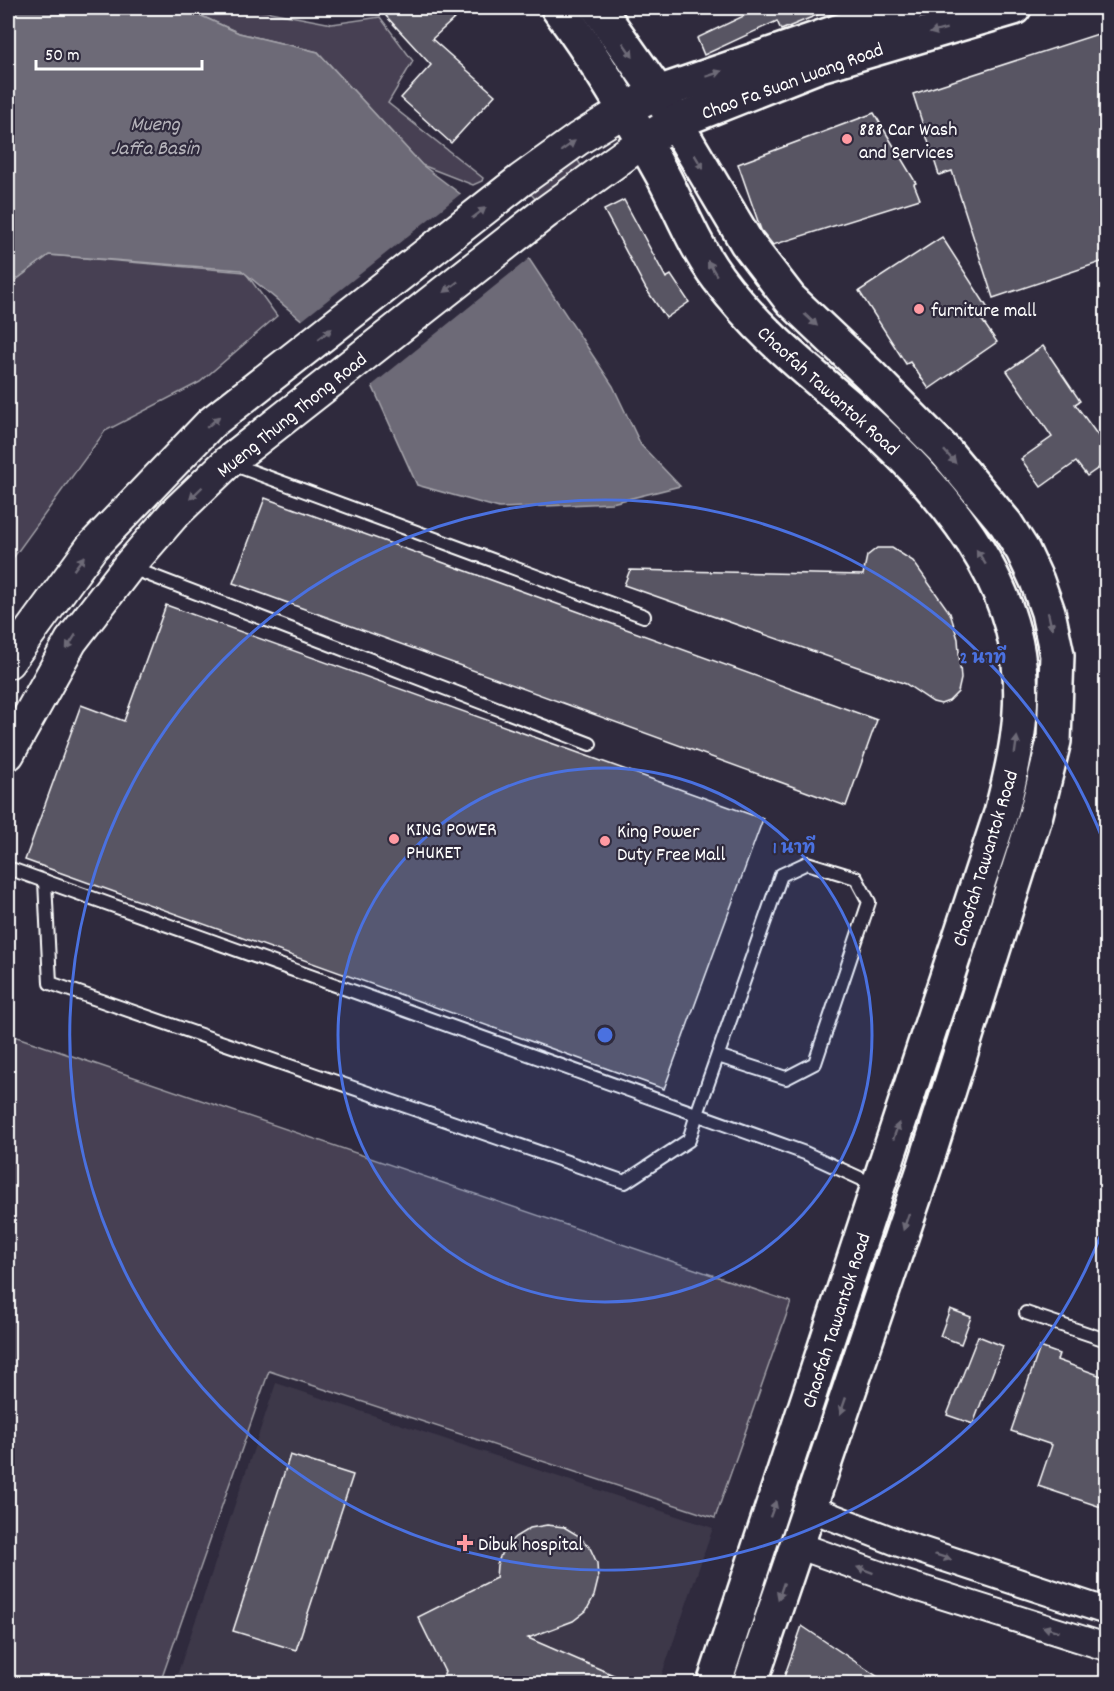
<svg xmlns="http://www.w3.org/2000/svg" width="1114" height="1691" viewBox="0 0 1114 1691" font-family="Dekko,'Playpen Sans Thai',sans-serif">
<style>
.built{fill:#3c3749}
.green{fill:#464152;stroke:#a2a0a8;stroke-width:1.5}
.water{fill:#6d6a77;stroke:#a7a6ad;stroke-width:1.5}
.pier{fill:#2f2a3d}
.building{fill:#595564;stroke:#fff;stroke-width:1.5}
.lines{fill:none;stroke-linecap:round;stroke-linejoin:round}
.service-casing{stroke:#fff;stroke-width:16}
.minor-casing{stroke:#fff;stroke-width:30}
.tertiary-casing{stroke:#fff;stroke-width:36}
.secondary-casing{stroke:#fff;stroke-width:38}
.service{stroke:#2f2a3d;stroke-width:12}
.minor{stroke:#2f2a3d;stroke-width:26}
.tertiary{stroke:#2f2a3d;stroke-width:32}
.secondary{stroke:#2f2a3d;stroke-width:33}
.oneway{fill:#6d6a77}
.ring{fill:none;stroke:#4a71e0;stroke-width:3}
.poi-dot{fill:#ff9aa2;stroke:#2f2a3d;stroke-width:2}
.labels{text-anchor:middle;stroke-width:4.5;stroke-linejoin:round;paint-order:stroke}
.street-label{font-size:20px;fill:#fff;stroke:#2f2a3d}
.poi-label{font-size:20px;fill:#fff;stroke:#2f2a3d;text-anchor:start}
.water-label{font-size:21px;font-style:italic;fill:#b6b4bb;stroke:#2f2a3d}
.centre{fill:#4a71e0;stroke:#2f2a3d;stroke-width:3}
.ring-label{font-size:18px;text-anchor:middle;font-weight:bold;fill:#4a71e0;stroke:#2f2a3d;stroke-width:4.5;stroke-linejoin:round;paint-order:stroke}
</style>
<rect width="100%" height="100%" fill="#2f2a3d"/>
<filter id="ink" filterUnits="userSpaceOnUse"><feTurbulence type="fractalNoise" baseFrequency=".0167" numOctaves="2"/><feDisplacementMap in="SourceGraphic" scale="12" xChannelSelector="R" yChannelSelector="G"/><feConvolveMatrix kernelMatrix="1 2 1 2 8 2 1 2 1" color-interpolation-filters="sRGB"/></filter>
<g filter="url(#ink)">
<polygon class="built" points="276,1383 713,1528 659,1683 174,1684"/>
<g class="green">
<polygon points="184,8 249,8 332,24 380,17 413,61 388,103 483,178 482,181 473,185 422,165 318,52 239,33"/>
<polygon points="577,159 582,167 538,202 531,194"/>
<polygon points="49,255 245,272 277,316 200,382 105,431 8,565 8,286"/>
<polygon points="8,1034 791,1302 715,1518 269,1371 160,1683 8,1683 8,1399 11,1375 8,1264"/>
</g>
<polygon class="water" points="8,8 184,8 239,33 318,52 422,165 512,233 613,386 641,445 680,486 612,503 499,508 417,485 367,374 241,270 49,255 8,286"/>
<polygon class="pier" points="463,192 514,231 531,257 370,387 365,376 300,322"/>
<g class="building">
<polygon points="396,8 466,8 432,39 495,95 451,143 401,98 431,65 386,16"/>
<polygon points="747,8 834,8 781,30 777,21 704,55 697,38 750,13"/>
<polygon points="1107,31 1107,260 993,298 952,171 939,175 913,94"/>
<polygon points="874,113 916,183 914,184 920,199 773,245 761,230 738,164"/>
<polygon points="624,200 666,278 671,275 689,302 666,318 646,289 604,210"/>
<polygon points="942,237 989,310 979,316 997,342 929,389 910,362 906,364 859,291"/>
<polygon points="1043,346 1080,401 1075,404 1107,448 1107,462 1087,476 1076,462 1041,487 1021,459 1052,437 1007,371"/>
<polygon points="265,498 877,720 846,806 233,583"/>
<polygon points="877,548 892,548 913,561 950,613 958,639 961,679 958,692 949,701 941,704 933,702 906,684 624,585 630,570 863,575 867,556"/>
<polygon points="166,605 763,819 664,1089 25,860 81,705 124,721"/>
<polygon points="950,1309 971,1317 961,1344 940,1336"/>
<polygon points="978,1336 1003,1346 973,1424 947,1415"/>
<polygon points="1040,1347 1059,1354 1057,1360 1107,1378 1107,1509 1038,1486 1052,1445 1011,1431"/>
<polygon points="290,1455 353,1475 296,1650 233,1631"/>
<polygon points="547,1525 564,1527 579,1536 590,1548 597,1563 598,1580 594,1596 586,1611 573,1621 528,1638 632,1683 441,1683 445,1672 418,1617 496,1578 497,1565 503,1549 515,1537 530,1528"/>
<polygon points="802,1626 887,1683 782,1683"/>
</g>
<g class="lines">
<defs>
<g id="service">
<polyline points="232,464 644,616"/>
<polyline points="129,567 590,744"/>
<polyline points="8,868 805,1153 877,1186"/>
<polyline points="45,881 50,983 625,1182 689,1140 697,1114 781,875 807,863 856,878 869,902 815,1063 786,1078 718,1056"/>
<polyline points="1026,1313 1106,1340"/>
</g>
<g id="minor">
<polyline points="809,1508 899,1543 1106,1611"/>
<polyline points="797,1545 906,1584 1106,1647"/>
</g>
<g id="tertiary">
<polyline points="8,662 92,547 211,423 521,180 578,139 627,109"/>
<polyline points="8,754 71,641 128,567 173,515 228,462 546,212 644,141"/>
</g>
<g id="secondary">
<path d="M558 8C597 61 631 118 663 176 681 210 695 247 718 278 758 332 807 370 857 413 930 478 1008 563 1019 664 1025 714 1014 765 1001 813L714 1684"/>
<polyline points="598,8 658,93 747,243 790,299 872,377 946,452 1006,524 1023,551 1037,581 1048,612 1057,655 1054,741 1036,814 925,1166 750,1684"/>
<polyline points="640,102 658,93 907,8"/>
<polyline points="657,133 676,122 820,65 1014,8"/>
</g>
</defs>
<use href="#service" class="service-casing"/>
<use href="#minor" class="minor-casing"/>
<use href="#tertiary" class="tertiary-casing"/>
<use href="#secondary" class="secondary-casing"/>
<use href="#service" class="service"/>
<use href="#minor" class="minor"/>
<use href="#tertiary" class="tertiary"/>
<use href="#secondary" class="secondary"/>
</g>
<defs><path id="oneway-solid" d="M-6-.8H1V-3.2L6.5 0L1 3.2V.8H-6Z" transform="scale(1.5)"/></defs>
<g class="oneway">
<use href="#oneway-solid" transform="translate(938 31) rotate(165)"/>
<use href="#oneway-solid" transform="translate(628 50) rotate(55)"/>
<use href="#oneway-solid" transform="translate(714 74) rotate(-19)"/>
<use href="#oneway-solid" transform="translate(568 146) rotate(-36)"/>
<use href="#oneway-solid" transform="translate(699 162) rotate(59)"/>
<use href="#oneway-solid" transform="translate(479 213) rotate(-38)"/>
<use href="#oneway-solid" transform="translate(712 268) rotate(-121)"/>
<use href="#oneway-solid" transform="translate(451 287) rotate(142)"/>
<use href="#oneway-solid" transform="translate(811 320) rotate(43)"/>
<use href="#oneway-solid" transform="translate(325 334) rotate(-38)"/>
<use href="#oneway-solid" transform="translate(213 422) rotate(-41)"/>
<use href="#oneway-solid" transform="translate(950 457) rotate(48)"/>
<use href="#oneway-solid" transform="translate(196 493) rotate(136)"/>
<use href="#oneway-solid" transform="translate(981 557) rotate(-122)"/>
<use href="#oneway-solid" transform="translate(79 563) rotate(-53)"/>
<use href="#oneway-solid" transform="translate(1050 621) rotate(77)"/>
<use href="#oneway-solid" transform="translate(71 642) rotate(123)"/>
<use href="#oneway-solid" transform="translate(1016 745) rotate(-82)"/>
<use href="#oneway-solid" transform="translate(896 1131) rotate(-71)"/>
<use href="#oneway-solid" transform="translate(906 1222) rotate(109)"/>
<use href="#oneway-solid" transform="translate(843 1406) rotate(109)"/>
<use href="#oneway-solid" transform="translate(773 1509) rotate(-70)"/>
<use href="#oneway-solid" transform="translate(943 1557) rotate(18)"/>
<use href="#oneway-solid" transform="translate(865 1570) rotate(-160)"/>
<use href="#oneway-solid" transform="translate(781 1591) rotate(109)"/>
<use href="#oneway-solid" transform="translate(1051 1629) rotate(-163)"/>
</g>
</g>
<circle cx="605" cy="1035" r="267" fill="#4a71e0" fill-opacity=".12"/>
<g class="ring">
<circle cx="605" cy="1035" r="267"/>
<path d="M1106 1222A535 535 0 1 1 1106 848"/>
</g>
<g class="poi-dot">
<circle cx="847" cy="139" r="6"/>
<circle cx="919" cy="309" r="6"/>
<circle cx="394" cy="839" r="6"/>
<circle cx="605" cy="841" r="6"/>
<path d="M462 1534h6v6h6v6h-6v6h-6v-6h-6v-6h6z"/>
</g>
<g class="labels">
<g class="street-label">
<text transform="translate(792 80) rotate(-20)" y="7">Chao Fa Suan Luang Road</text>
<text transform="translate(829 390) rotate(42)" y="7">Chaofah Tawantok Road</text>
<text transform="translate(291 414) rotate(-39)" y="7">Mueng Thung Thong Road</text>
<text transform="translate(984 858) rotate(-73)" y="7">Chaofah Tawantok Road</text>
<text transform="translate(835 1320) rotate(-72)" y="7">Chaofah Tawantok Road</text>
</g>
<g class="poi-label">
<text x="859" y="135">888 Car Wash<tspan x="859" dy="23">and Services</tspan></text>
<text x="931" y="316">furniture mall</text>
<text x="406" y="835">KING POWER<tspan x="406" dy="23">PHUKET</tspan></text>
<text x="617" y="837">King Power<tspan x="617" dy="23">Duty Free Mall</tspan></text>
<text x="478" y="1550">Dibuk hospital</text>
</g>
<g class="water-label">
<text x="155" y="130">Mueng<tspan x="155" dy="24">Jaffa Basin</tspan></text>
</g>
</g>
<circle cx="605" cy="1035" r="9" class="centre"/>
<g class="ring-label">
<text x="983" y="663">2 นาที</text>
<text x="794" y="853">1 นาที</text>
</g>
<rect width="1114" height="1691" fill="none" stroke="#2f2a3d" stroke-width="30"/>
<rect x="15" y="15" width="1084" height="1661" fill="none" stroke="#fff" stroke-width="2" filter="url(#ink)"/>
<path d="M36 60v9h166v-9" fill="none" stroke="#ffffff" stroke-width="3"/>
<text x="45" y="60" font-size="18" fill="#ffffff" stroke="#2f2a3d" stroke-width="4.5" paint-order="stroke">50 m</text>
</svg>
